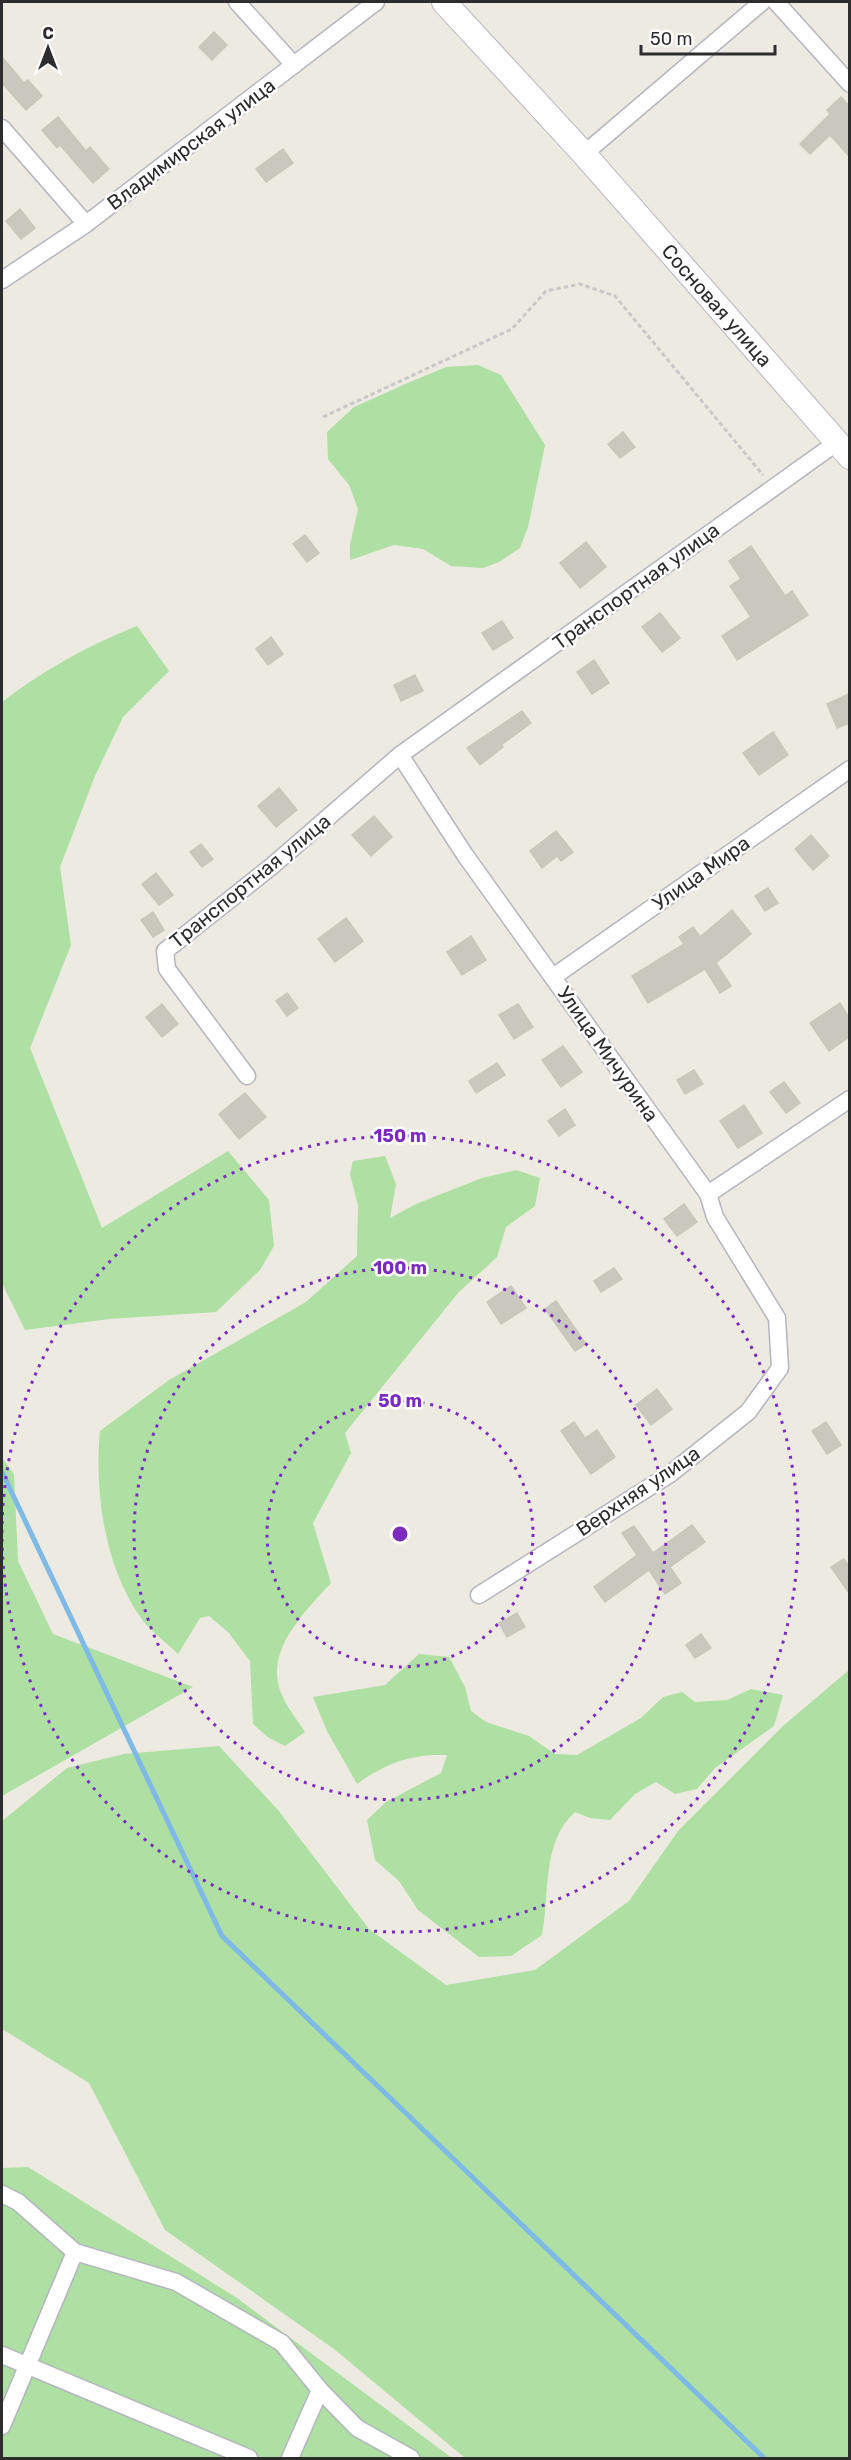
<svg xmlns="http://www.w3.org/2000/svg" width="851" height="2460" viewBox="0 0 851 2460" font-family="Rubik,sans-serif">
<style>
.green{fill:#aedfa3}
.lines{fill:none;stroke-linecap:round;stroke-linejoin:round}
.stream{stroke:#7ebae5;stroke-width:5}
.building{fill:#c9c8bf;stroke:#c9c6bb;stroke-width:1.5}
.street-casing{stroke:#b4b5bf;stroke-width:19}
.secondary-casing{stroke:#b4b5bf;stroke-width:26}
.path{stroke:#c8c8c8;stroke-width:3;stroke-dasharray:4.5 3;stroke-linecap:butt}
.street{stroke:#fff;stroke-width:16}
.secondary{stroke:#fff;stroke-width:24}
.ring{fill:none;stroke:#7b2cbf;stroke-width:3;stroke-dasharray:3 6}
.labels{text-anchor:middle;stroke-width:5;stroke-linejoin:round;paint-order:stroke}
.street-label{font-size:20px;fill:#2d2d2d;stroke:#fff}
.centre{fill:#7b2cbf;stroke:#fff;stroke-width:3}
.ring-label{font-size:18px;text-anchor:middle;font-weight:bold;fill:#7b2cbf;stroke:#fff;stroke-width:5;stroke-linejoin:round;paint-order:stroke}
</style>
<rect width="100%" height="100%" fill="#edeae1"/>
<g class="green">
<polygon points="478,365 501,375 545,445 528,527 520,548 499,562 483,568 451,566 423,549 394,545 350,560 350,545 358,509 349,485 328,459 327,432 354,407 410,382 446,367"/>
<path d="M137 626 169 671 123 717 95 776 60 867 71 945 30 1048 102 1228 228 1151 269 1200 274 1246 260 1270 216 1312 109 1319 25 1330 2 1283V702C44 670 88 645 137 626Z"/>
<path d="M385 1156 396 1184 390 1218 416 1204 482 1178 516 1170 540 1178 535 1206 506 1227 497 1257 458 1293 345 1433 351 1453 313 1523 331 1583C308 1608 270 1645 278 1683 281 1700 296 1718 305 1732L285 1746 269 1738 253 1724 250 1661 228 1632 209 1616 200 1618 178 1654C167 1643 153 1633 144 1622 105 1571 94 1493 100 1431L169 1380 306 1302 357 1256 358 1205 350 1174 353 1161Z"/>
<polygon points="2,1458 14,1474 18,1561 53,1634 193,1687 2,1796"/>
<path d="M419 1654 449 1657 465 1687 471 1711 486 1722 529 1736 555 1754 577 1755 641 1718 663 1697 682 1692 695 1702 727 1700 751 1689 783 1695 774 1726 715 1768 697 1789 675 1794 656 1782 635 1794 610 1820 590 1818 575 1812C541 1842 550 1895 542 1935L511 1956 479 1957 418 1910 399 1881 375 1860 367 1820 386 1802 441 1773 447 1755C410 1754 386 1763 357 1784L327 1731 313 1697 385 1685Z"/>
<polygon points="849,1670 849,2458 465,2458 334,2349 165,2230 89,2083 2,2029 2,1821 67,1768 124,1754 219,1746 278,1810 369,1929 446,1985 535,1970 629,1901 678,1831 783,1726"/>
<polygon points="28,2167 237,2298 452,2458 2,2458 2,2168"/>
</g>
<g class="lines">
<polyline class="stream" points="2,1472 222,1936 764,2458"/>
</g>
<g class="building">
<polygon points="214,32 227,45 212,60 199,47"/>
<polygon points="2,57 24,83 28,80 42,96 26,110 2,83"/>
<polygon points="841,97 849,106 849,156 830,135 810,154 800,144 830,114 827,110"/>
<polygon points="58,117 86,151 90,147 109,169 93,183 60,145 57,148 42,130"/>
<polygon points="283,149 293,163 266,182 256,169"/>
<polygon points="20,209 35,228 21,239 6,221"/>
<polygon points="623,432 635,447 620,458 608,444"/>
<polygon points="305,535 319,553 307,562 293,544"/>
<polygon points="586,542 606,567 580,588 560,563"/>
<polygon points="751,546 785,596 792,591 808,615 737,660 722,636 751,617 730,586 741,579 729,561"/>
<polygon points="660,613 680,638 662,652 642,627"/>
<polygon points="502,621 513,638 493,650 482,633"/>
<polygon points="271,637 283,654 268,665 256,649"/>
<polygon points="594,660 609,683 592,694 577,672"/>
<polygon points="415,675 423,691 401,701 394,685"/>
<polygon points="849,694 849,723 837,728 827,704"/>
<polygon points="522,711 531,723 501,745 503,747 480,765 467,748"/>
<polygon points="773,732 788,755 759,775 743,753"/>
<polygon points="279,788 297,810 276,827 258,806"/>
<polygon points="374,816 392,837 371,856 352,835"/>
<polygon points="556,831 573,852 561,861 557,856 542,868 530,851"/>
<polygon points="811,835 829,856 813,870 795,849"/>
<polygon points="201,844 213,859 202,867 190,852"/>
<polygon points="156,873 173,895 159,905 142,884"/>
<polygon points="768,888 778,903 765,911 755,896"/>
<polygon points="732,910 751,934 716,963 731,986 720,993 705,969 648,1003 632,976 684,944 679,937 693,927 700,937"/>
<polygon points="153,912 164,930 153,937 141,920"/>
<polygon points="346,918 363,941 335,962 318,939"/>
<polygon points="471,936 486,960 462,975 447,952"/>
<polygon points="287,993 298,1008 287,1016 276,1001"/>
<polygon points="840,1003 849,1018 849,1037 829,1051 810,1023"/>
<polygon points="162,1004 178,1024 162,1037 146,1017"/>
<polygon points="518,1004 533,1027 514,1039 499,1015"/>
<polygon points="563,1046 582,1072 561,1087 542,1060"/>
<polygon points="497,1063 505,1075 476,1093 469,1081"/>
<polygon points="694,1070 703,1084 685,1094 677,1080"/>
<polygon points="784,1082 800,1103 786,1113 770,1092"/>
<polygon points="245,1093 266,1117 239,1139 219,1114"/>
<polygon points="744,1105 762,1133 738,1148 720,1121"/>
<polygon points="565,1109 575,1125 559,1136 548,1121"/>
<polygon points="684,1204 697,1222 677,1236 664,1219"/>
<polygon points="614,1268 622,1279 601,1292 594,1281"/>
<polygon points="511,1286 526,1308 501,1324 487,1302"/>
<polygon points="556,1301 586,1344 575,1351 545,1309"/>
<polygon points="657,1389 672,1409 651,1425 636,1405"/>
<polygon points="574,1422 585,1438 597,1430 615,1457 591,1474 561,1431"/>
<polygon points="826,1422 841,1445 827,1454 812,1431"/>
<polygon points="692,1525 705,1542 670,1567 681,1583 665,1594 649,1570 605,1602 594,1587 637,1555 622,1533 634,1526 653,1553"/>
<polygon points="844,1559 849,1567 849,1593 831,1567"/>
<polygon points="517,1613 525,1627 507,1637 499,1623"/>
<polygon points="701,1634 711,1648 695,1658 686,1645"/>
</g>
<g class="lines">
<defs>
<g id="street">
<polyline points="237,2 294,65"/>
<polyline points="776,2 850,84"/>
<polyline points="2,128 86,224"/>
<polyline points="584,154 762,2"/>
<polyline points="2,280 86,224 376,2"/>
<polyline points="400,755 465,855 708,1194 715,1217 777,1318 780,1368 748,1412 670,1474 479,1595"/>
<polyline points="553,977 850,769"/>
<polyline points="247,1076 167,969 165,951 272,866 400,755 836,443"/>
<polyline points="708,1194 850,1099"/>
<polyline points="2,2194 18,2202 75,2252 176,2282 282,2343 320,2390 357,2428 411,2458"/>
<polyline points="2,2355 249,2458"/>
<polyline points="2,2426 75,2252"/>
<polyline points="290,2458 320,2390"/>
</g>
<g id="secondary">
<path id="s1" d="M444 2 584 154 850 457"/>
</g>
</defs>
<use href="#street" class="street-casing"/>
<use href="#secondary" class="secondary-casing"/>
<polyline class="path" points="323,417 512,329 546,291 580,284 615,296 763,475"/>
<use href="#street" class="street"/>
<use href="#secondary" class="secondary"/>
</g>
<g class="ring">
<circle cx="400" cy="1534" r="133"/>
<circle cx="400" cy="1534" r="266"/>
<circle cx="400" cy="1534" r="398"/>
</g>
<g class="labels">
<g class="street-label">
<text transform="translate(191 144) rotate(-37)" y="7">Владимирская улица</text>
<text dy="7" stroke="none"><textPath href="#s1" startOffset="408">Сосновая улица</textPath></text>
<text transform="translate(636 586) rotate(-36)" y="7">Транспортная улица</text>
<text transform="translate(701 873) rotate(-35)" y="7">Улица Мира</text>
<text transform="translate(250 881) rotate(-39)" y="7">Транспортная улица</text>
<text transform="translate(608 1054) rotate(55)" y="7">Улица Мичурина</text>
<text transform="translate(638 1491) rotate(-34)" y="7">Верхняя улица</text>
</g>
</g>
<circle cx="400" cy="1534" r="9" class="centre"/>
<g class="ring-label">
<text x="400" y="1142">150 m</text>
<text x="400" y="1274">100 m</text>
<text x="400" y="1407">50 m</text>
</g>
<rect width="851" height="2460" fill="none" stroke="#2d2d2d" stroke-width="6"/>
<g transform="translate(48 48)" stroke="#ffffff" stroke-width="4.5" paint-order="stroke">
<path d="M0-4.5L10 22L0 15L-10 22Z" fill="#2d2d2d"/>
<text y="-9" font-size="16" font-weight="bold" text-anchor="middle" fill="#2d2d2d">С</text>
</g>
<path d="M641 45v9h134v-9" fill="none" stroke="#2d2d2d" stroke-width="3"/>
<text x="650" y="45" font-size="18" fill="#2d2d2d" stroke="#ffffff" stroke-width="4.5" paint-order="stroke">50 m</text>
</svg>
